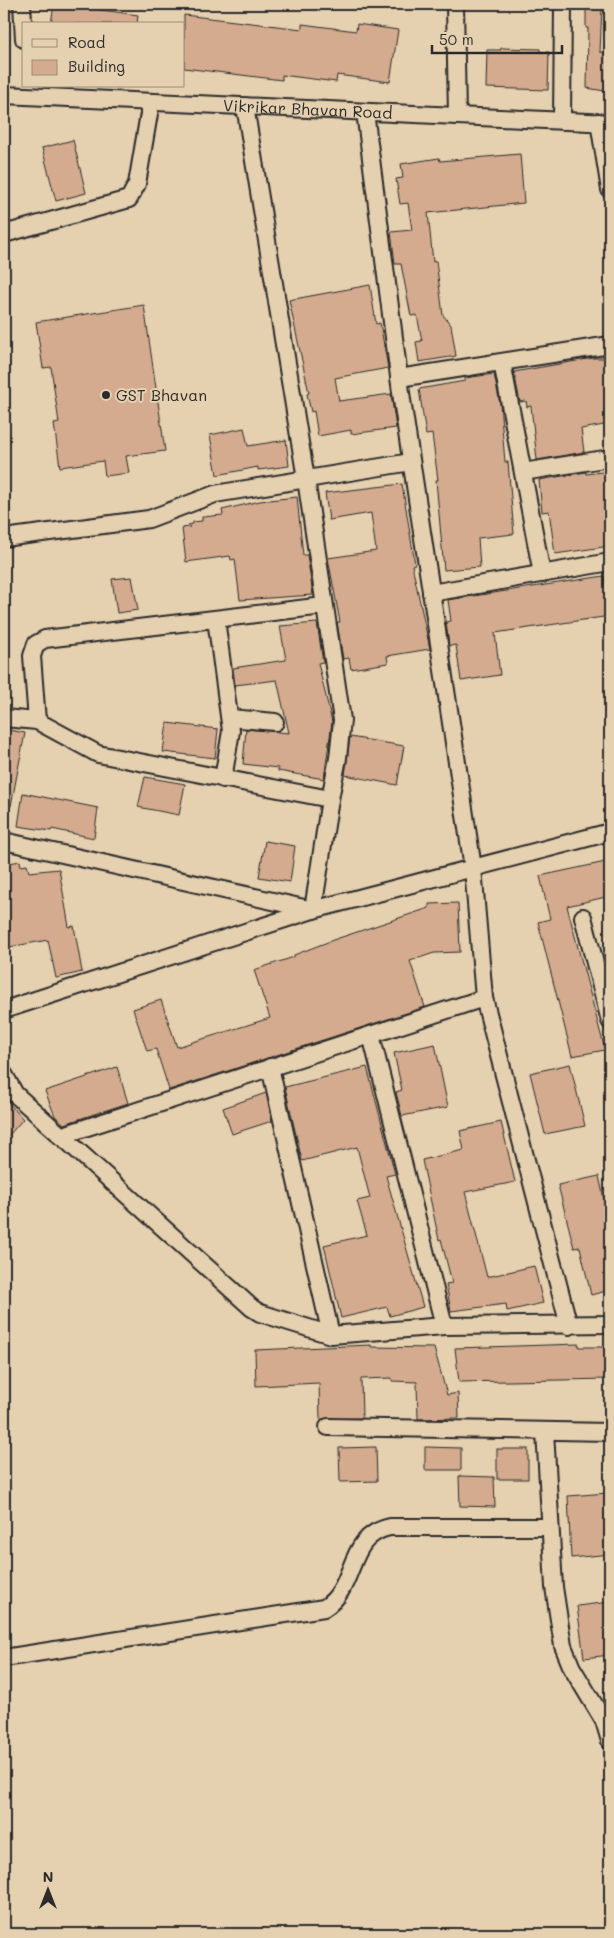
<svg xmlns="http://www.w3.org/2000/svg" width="614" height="1938" viewBox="0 0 614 1938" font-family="Mali,sans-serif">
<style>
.building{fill:#d4ab8e;stroke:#2b2b2b}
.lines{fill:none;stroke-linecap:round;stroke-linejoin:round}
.minor-casing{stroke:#2b2b2b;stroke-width:20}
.minor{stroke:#e5d0af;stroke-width:16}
.poi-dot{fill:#2b2b2b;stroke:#e5d0af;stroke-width:2}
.labels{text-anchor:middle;stroke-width:4;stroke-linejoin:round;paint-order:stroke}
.street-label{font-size:16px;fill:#2b2b2b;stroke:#e5d0af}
.poi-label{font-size:16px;fill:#2b2b2b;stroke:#e5d0af;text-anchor:start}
</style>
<rect width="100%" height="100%" fill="#e5d0af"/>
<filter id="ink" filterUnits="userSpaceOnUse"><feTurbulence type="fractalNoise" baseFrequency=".02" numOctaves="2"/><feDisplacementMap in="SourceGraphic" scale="10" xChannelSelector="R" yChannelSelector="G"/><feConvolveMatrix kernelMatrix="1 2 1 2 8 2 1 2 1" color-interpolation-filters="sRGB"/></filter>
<g filter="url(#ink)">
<g class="building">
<polygon points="54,4 94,7 94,9 138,15 137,24 51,24"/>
<polygon points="586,4 602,6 600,52 610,53 610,92 587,88 588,28 586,28"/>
<polygon points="184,15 302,29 302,24 356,31 357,24 398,30 390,82 337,75 336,82 282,75 282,80 184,68"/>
<polygon points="501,48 540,49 540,52 549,52 548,90 486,88 487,50 501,50"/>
<polygon points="73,140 86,193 56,201 42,148"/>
<polygon points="520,154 524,203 428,213 433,262 436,261 443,315 451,325 456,356 419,362 416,342 422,341 417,315 411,316 401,264 395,264 391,232 412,230 408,203 400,204 396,179 403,178 401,164 439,158 440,161"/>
<polygon points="370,285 376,324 380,323 388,368 335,378 339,401 391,394 396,428 351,434 351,430 318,436 314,411 311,412 307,394 309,393 289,300"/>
<polygon points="144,305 165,451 126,456 129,473 105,476 103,461 60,467 54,424 59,423 51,367 43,368 36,322"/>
<polygon points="593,358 610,358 610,424 581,429 584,452 537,460 531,406 527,407 526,401 520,402 514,372"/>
<polygon points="494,374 500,404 505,462 508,462 514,534 478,538 480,567 444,570 436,480 438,480 432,434 426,435 419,389 465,381 465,378"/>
<polygon points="244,428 248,446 286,440 289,466 258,470 258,467 217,475 210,435"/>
<polygon points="610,471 610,546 555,554 549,511 542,512 539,480 586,472 586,474"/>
<polygon points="402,484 415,564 412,565 430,649 387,656 388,663 351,669 349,658 343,659 337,622 340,622 328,558 376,551 371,513 329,520 325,493"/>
<polygon points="297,497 303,555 307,555 313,595 240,600 235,559 231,560 230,556 186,562 182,528 190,527 188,525 193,524 193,522 202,521 202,517 223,515 222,510 260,501"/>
<polygon points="604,576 610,616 495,633 500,675 461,681 456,645 449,646 446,622 451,621 448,600"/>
<polygon points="132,577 138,610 117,613 112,579"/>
<polygon points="317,623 323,662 318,663 332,722 324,779 278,771 278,768 243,764 246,729 289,733 277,680 235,685 233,668 286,660 280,626"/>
<polygon points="167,723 218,729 215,758 163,752"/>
<polygon points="4,729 25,733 11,806 4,805"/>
<polygon points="350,737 404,746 397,785 345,775"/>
<polygon points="145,777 185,784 179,815 138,807"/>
<polygon points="23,793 98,808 94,838 52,829 51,831 18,826"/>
<polygon points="265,841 295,846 290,882 259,877"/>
<polygon points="20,861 21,866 27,865 29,872 59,869 69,927 74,926 82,972 56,978 48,940 4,948 4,864"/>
<polygon points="610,861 610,896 567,906 605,1050 572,1056 538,922 550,919 540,876"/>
<polygon points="458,903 460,952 434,953 410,961 425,1007 169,1090 156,1049 147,1051 133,1009 161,1000 177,1047 270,1018 254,970 294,957 294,955 333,940 429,908 429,904"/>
<polygon points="435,1044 448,1107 402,1116 396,1092 402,1090 394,1053"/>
<polygon points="570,1064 585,1126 545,1134 530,1073"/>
<polygon points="117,1067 128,1103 64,1124 55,1116 45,1091"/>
<polygon points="367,1067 395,1174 386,1176 423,1307 390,1316 387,1307 341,1318 324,1245 367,1235 357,1201 370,1198 357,1147 302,1161 285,1087"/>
<polygon points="266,1093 272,1121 232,1134 223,1108"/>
<polygon points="4,1098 23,1119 4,1141"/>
<polygon points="501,1122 515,1182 465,1192 487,1277 534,1266 543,1303 507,1311 506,1304 451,1311 446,1284 452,1283 441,1239 439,1240 422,1160 464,1150 460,1131"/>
<polygon points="599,1176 607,1213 610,1213 610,1290 591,1295 580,1247 574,1248 558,1185"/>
<polygon points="579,1344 579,1347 610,1347 610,1379 459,1382 455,1348"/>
<polygon points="371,1345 371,1347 434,1348 447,1395 458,1393 459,1418 418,1419 417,1382 392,1381 392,1378 361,1379 362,1418 320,1419 319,1383 256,1386 255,1350"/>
<polygon points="376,1447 377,1481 340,1482 339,1448"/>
<polygon points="425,1447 461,1448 461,1470 425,1470"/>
<rect x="497" y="1449" width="31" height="30"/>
<polygon points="459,1476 494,1477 495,1507 460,1506"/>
<polygon points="608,1493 610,1554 571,1558 568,1496"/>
<polygon points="610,1602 610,1655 584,1658 577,1606"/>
</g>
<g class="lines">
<defs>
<g id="minor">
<polyline points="22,4 24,39"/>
<polyline points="455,4 457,116"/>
<path id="s1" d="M4 95 610 123"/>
<polyline points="365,112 402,400 473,868 484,998 569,1326"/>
<polyline points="562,121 563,4"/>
<polyline points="599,122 610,190"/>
<polyline points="4,234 129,199 137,184 151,102"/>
<polyline points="502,362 542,574"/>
<polyline points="399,378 610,345"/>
<polyline points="523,472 610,458"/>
<polyline points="4,538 149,519 215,494 411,462"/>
<polyline points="431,593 610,562"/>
<polyline points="216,619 231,731 223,779"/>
<polyline points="4,718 37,721 98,754 330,799"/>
<polyline points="230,718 275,722"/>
<polyline points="37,721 32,656 36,644 45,639 324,606"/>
<polyline points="4,841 313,910 330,799 338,758 342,720 306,479 245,106"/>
<polyline points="583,917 610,1021"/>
<polyline points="4,1010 313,910 610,832"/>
<polyline points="371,1035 444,1326"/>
<polyline points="270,1067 331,1335"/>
<polyline points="4,1074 15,1094 252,1308 260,1313 331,1335 444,1326 610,1324"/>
<polyline points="60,1136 484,998"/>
<polyline points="328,1427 610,1432"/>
<polyline points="545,1431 554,1587 563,1646 572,1668 604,1721 610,1741"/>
<path d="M4 1658 324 1608C358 1587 345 1536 390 1527H549"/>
</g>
</defs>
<use href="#minor" class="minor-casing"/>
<use href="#minor" class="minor"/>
</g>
</g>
<circle class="poi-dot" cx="106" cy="395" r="5"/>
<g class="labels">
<g class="street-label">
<text dy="6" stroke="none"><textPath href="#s1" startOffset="304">Vikrikar Bhavan Road</textPath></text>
</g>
<g class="poi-label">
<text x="116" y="401">GST Bhavan</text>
</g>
</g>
<rect width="614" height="1938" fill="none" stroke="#e5d0af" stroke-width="20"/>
<rect x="10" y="10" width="594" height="1918" fill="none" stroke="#2b2b2b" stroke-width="2" filter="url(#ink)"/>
<rect x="22" y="22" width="162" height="65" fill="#e5d0af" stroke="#9b8e7a"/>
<rect x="32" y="39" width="25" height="8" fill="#e5d0af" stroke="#9b8e7a"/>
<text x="68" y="48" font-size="15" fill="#2b2b2b">Road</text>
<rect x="32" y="60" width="25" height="15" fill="#d4ab8e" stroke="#9b8e7a"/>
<text x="68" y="72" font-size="15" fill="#2b2b2b">Building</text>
<g transform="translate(48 1890)" stroke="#e5d0af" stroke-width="4" paint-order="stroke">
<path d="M0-4L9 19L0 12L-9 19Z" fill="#2b2b2b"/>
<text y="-8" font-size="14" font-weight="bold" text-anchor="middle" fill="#2b2b2b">N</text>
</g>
<path d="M432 45v8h130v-8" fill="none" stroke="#2b2b2b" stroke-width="2.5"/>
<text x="439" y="45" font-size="15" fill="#2b2b2b" stroke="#e5d0af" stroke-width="4" paint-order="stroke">50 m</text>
</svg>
